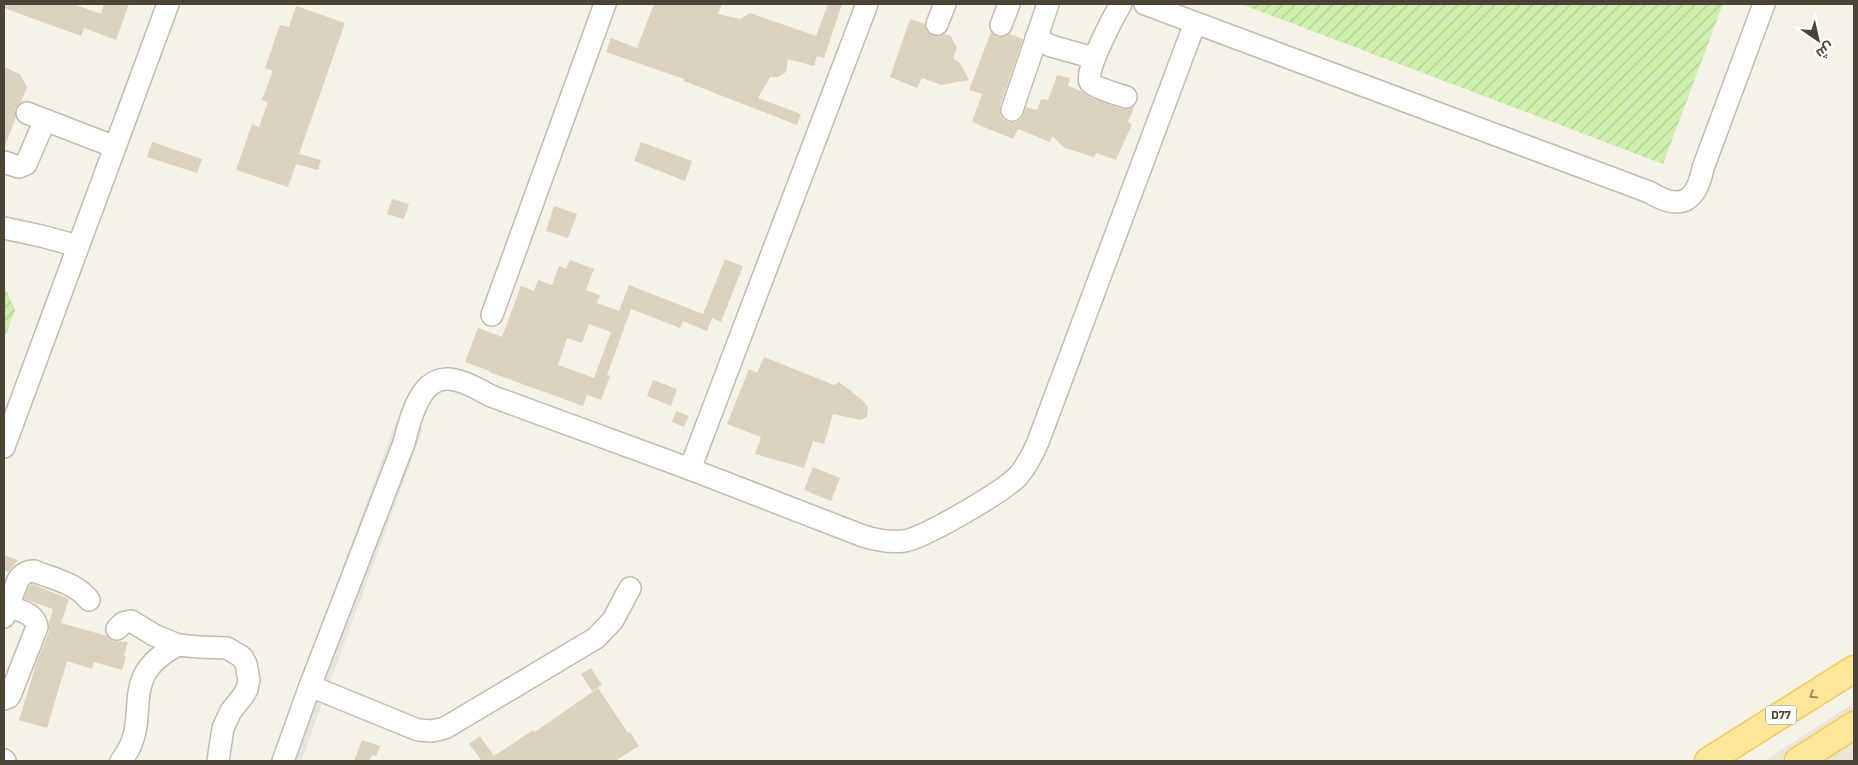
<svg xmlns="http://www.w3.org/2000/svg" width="1858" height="765" viewBox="0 0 1858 765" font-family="Barlow,Cairo,sans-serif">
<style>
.residential{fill:#ebe5d6}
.garden{fill:url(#garden-furrows)}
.parking{fill:#e7e5e1}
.building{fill:#dcd2bf;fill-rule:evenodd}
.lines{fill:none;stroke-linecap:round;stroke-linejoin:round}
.minor-casing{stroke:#c3bbaa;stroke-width:24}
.major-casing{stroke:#f2cb5a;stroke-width:29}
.minor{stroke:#fff;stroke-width:21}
.major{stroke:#ffe698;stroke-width:26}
.oneway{stroke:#9c8c62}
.labels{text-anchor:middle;stroke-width:4.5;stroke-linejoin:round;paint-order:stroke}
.shield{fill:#fff;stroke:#817b72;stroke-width:1}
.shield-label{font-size:12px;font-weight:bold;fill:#4b4336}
</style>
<defs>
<pattern id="garden-furrows" width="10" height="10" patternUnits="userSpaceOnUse" patternTransform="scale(1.25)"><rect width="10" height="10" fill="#ceefad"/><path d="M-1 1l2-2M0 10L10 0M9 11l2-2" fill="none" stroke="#b2ce95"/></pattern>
</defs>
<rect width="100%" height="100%" fill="#f6f2e8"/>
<polygon class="residential" points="1854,703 1854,761 1764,761"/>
<g class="garden">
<polygon points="1241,4 1723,4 1663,164"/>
<polygon points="4,285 15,310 4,340"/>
</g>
<polygon class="parking" points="397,419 423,429 301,761 272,761"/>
<g class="building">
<polygon points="4,4 73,4 101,14 104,4 129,4 116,40 84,28 81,36 4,8"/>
<polygon points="654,4 722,4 718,14 740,19 750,13 816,36 828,4 842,4 824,58 817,56 814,66 788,59 786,72 778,77 770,77 758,98 801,114 797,125 684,81 684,79 606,52 611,38 637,48"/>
<polygon points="296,6 345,23 299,154 321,160 318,170 296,164 288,187 236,170 252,124 259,127 268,102 262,100 273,71 265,68 280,25 289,27"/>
<polygon points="910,19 925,24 927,31 932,35 938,36 945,34 951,36 957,48 953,58 960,63 969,80 941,85 922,78 917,88 890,77"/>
<polygon points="991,32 997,37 1003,37 1010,34 1023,39 1000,106 1000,113 1003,119 1008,122 1015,122 1021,119 1026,107 1037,110 1041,99 1048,100 1057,75 1070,78 1068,86 1081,91 1091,98 1122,109 1128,109 1134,107 1128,122 1132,124 1116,160 1096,153 1094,157 1065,148 1052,136 1050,142 1018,129 1013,139 972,122 982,94 969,90"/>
<polygon points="4,67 20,74 27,87 21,102 15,109 16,117 5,146"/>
<polygon points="152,142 202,159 197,173 147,157"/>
<polygon points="641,142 692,161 685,181 634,161"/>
<polygon points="392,199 409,204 404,219 387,214"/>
<polygon points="554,206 577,214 568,238 546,231"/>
<path d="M725 259 743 266 721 322 712 318 707 331 683 321 680 328 631 309 607 375 610 376 601 400 587 395 583 406 489 372 490 371 465 362 478 328 502 337 521 286 534 291 538 280 552 285 559 266 566 269 570 260 594 269 586 290 600 295 597 303 619 311 629 285 703 314ZM589 324 611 332 594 378 558 365 567 338 582 343Z"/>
<polygon points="764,357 834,385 839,382 861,399 868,407 867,417 860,420 833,414 824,444 813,441 804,468 755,454 761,437 727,424 749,369 757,373"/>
<polygon points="653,380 677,389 671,406 647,396"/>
<polygon points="676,411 689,416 684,427 672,422"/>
<polygon points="813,467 840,478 831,501 804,490"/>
<polygon points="4,555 18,560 8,572 4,570"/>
<polygon points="32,584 69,599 61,623 107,636 113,641 128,642 124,656 126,657 122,670 94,662 92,669 67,661 47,728 19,720 37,661 49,632 49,623 53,609 24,599 29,586"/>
<polygon points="591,668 602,685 592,691 581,674"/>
<polygon points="598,688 628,733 630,732 639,746 615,761 482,761 469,744 480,736 494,756 533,730 535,732"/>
<polygon points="362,740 380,746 376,756 372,755 369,761 354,761"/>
</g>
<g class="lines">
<defs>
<g id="minor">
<path d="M1121 4C1114 16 1084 72 1090 82 1095 88 1117 94 1126 97"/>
<path d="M1145 4 1649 192C1680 211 1696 203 1703 168L1764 4"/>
<polyline points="937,24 945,4"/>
<polyline points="1001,25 1009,4"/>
<polyline points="1036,38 1051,46 1094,58"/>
<polyline points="1012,110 1048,4"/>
<polyline points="27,113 115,147"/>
<polyline points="4,162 19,167 26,164 45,120"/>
<polyline points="4,228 41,236 78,246"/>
<polyline points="492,315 605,4"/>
<polyline points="4,447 168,4"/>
<polyline points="690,469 867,4"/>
<path d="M4 617 18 580C22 574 27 571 34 571 53 579 76 583 89 600"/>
<polyline points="117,629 123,623 131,621 154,635 178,645 199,647 227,648 242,657 246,664 249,680 247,689 243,696 231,711 223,728 218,761"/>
<polyline points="310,686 418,730 432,731 445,728 596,638 613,620 630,588"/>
<path d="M4 699 9 697 11 693 37 627C35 613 20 611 8 606"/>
<polyline points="4,760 5,761"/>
<path d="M121 761C156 716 113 679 178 645"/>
<path d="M283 761 310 686 404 443C411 416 422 366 462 382 472 385 481 391 491 396L690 469 863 536C876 540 890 543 904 541 924 538 1005 491 1019 475 1027 465 1033 454 1038 442L1195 23"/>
</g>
<g id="major">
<polyline points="1708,761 1854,669"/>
<polyline points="1798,761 1854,725"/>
</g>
</defs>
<use href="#minor" class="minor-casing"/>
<use href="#major" class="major-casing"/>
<use href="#minor" class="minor"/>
<use href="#major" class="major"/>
</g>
<defs><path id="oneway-chevron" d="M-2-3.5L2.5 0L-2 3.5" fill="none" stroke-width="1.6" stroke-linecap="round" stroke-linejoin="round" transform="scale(1.25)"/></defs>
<use class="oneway" href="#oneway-chevron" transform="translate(1813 695) rotate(148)"/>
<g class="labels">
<rect class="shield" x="1766" y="705.5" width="30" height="19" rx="4"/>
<g class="shield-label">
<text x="1781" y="719">D77</text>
</g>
</g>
<rect width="1858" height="765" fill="none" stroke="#4b4336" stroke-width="10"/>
<g transform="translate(1818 40) rotate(146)" stroke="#ffffff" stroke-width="4" paint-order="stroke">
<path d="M0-4L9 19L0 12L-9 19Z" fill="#4b4336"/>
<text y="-8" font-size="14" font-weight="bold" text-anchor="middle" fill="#4b4336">ش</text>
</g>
</svg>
